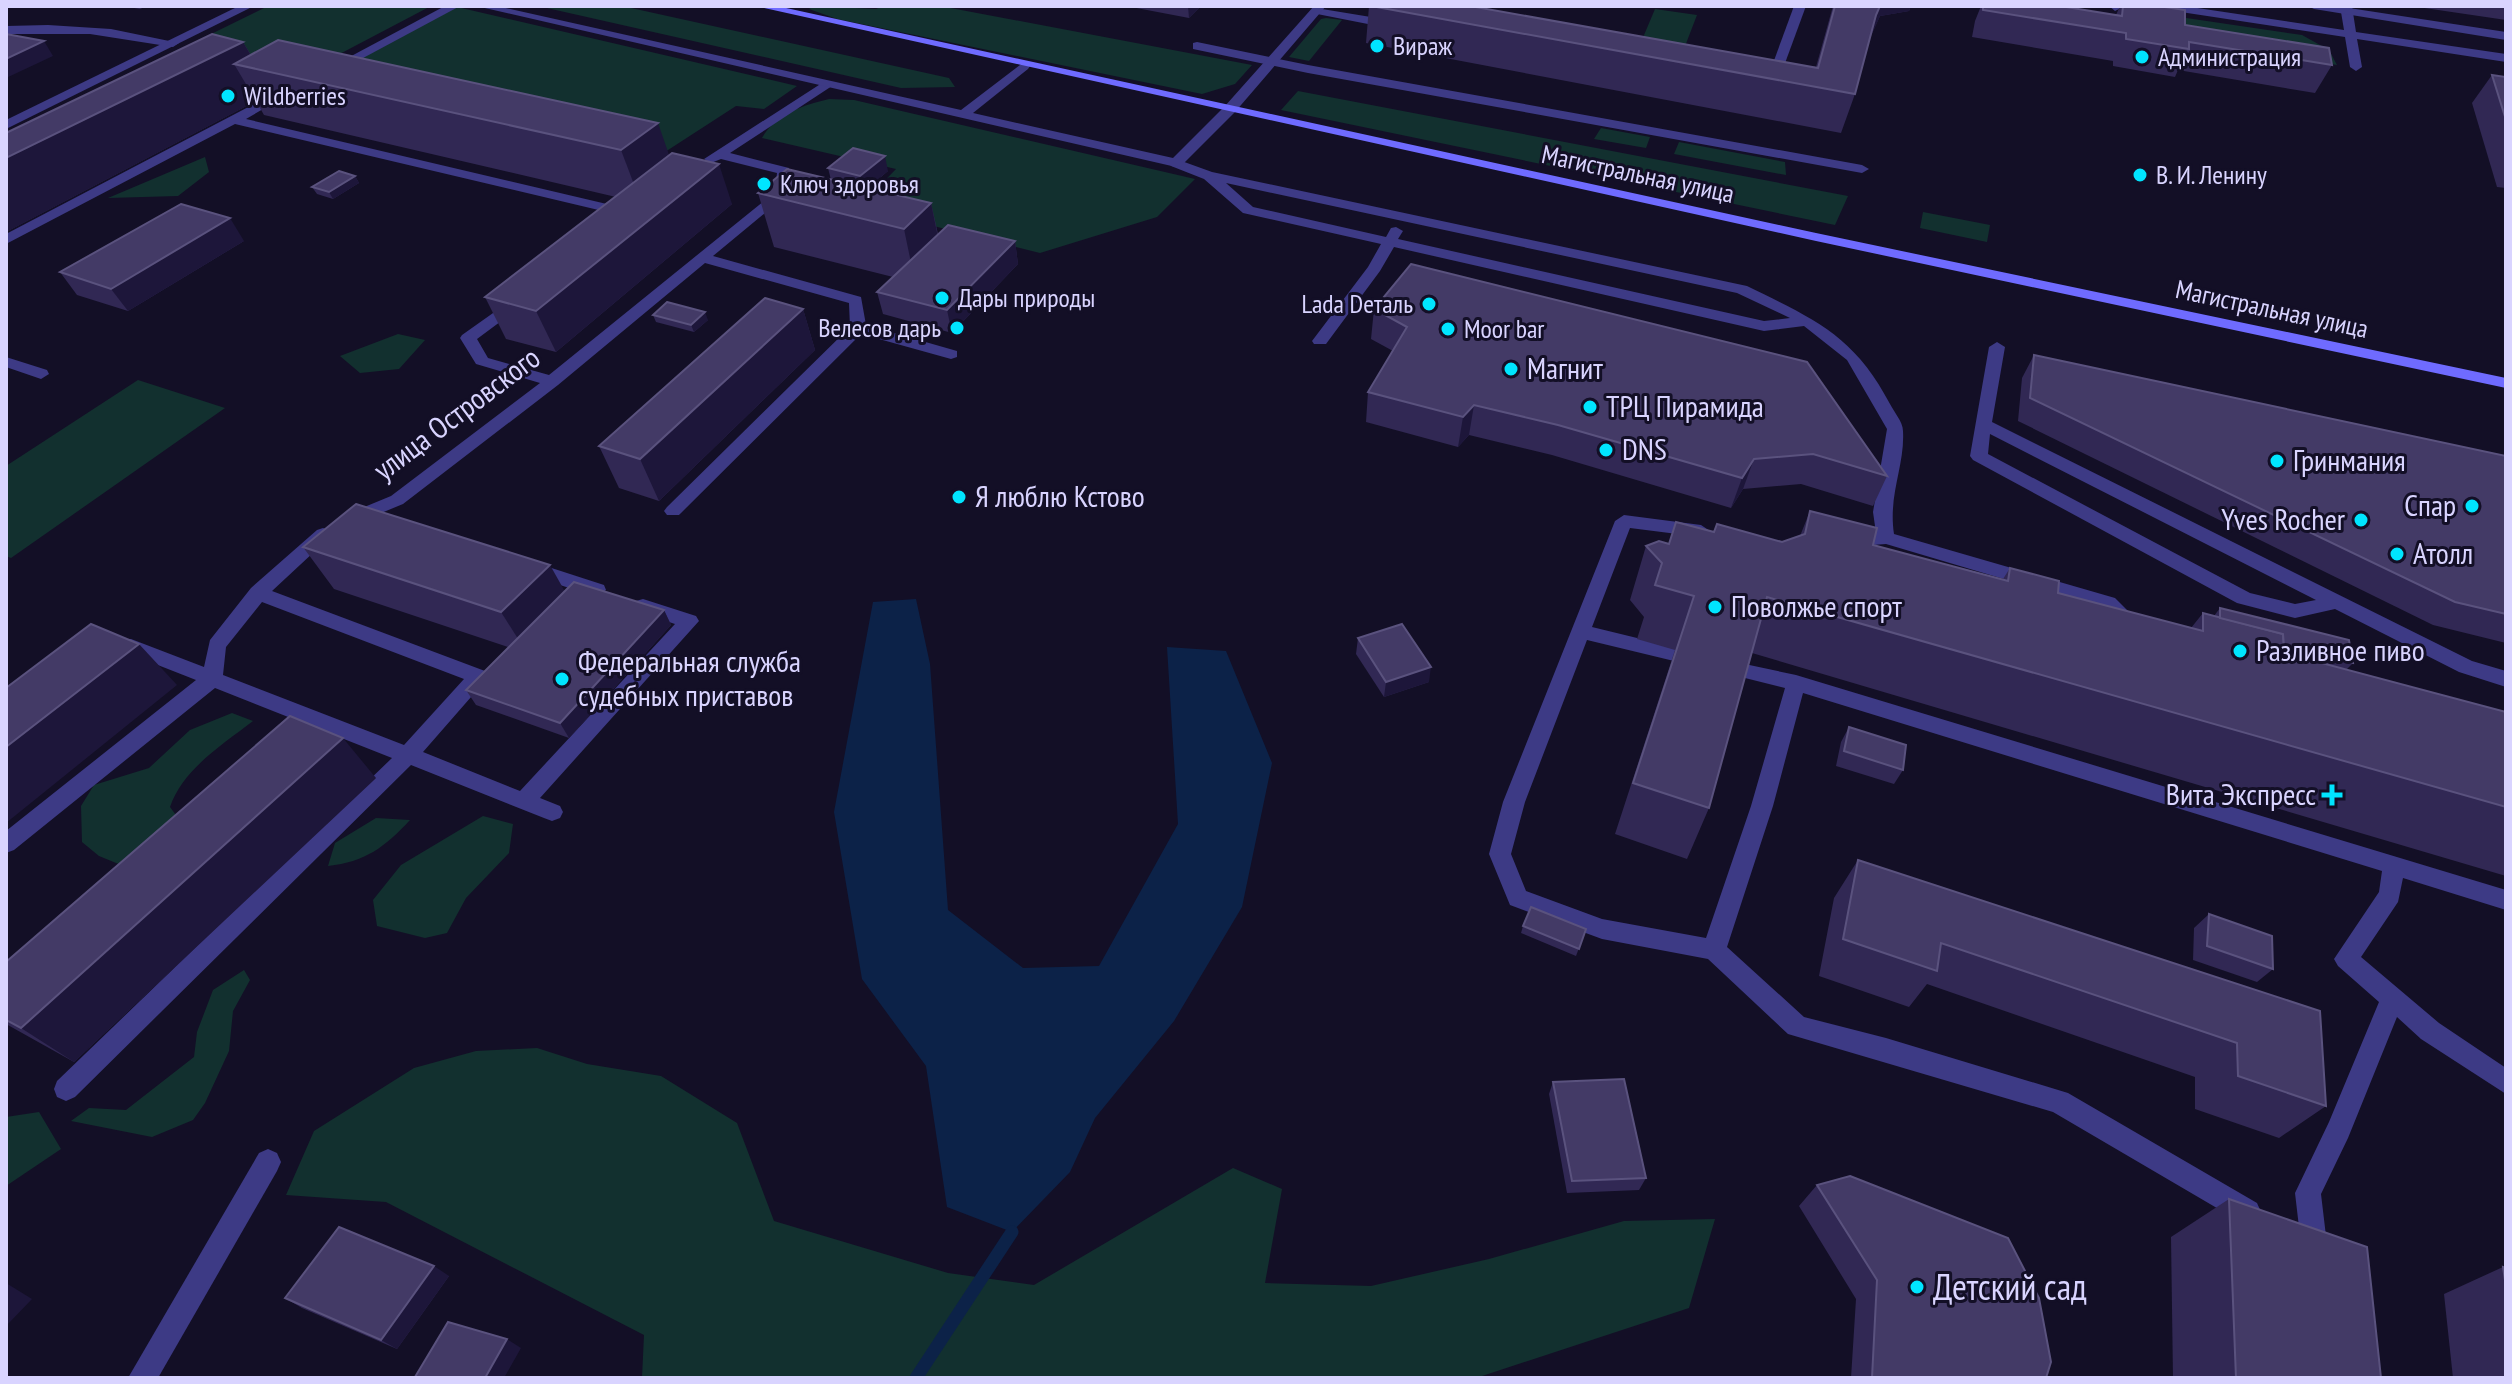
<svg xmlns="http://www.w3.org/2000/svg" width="2512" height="1384" viewBox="0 0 2512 1384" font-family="'PT Sans Narrow',sans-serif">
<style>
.green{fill:#12302f}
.water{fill:#0c2248}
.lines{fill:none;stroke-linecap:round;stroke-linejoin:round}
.stream{stroke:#0c2248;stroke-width:13}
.lane{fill:#3d3a85;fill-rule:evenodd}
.street{fill:#3d3a85;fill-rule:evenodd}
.secondary{fill:#6f6bff;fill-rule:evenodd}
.wall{fill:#312854}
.shaded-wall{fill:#1d163a}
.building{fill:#433a66;stroke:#5a527e;stroke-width:2}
.poi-dot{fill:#00e5ff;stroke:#130f26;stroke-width:3}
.labels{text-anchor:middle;stroke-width:6;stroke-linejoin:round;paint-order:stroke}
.far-poi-label{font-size:26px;fill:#d9d4ff;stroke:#130f26;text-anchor:start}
.far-street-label{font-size:26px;fill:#d9d4ff;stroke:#130f26}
.poi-label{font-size:30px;fill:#d9d4ff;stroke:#130f26;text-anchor:start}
.street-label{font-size:30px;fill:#d9d4ff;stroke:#130f26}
.near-poi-label{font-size:36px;fill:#d9d4ff;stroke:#130f26;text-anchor:start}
</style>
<rect width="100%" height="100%" fill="#130f26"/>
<g class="green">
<polygon points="268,6 431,6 275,88 156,61"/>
<polygon points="538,6 622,6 949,78 955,87 901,88"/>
<polygon points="814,6 876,9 883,6 940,6 1252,65 1235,84 1202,94 837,19 809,9"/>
<polygon points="457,7 797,86 764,109 736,106 665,152 327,74"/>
<polygon points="1655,9 1697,15 1682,54 1639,47"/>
<polygon points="2139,11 2302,35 2329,50 2337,65 2192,43"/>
<polygon points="1326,18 1342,20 1309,61 1289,57 1321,19"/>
<polygon points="1298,91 1848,196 1835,225 1281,110"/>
<path d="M829 99 854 100 1195 179 1157 217 1040 253 859 207 896 169 762 138C775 114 804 105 829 99Z"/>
<polygon points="1601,128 1650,137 1646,148 1594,139"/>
<polygon points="1679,142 1785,162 1786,175 1674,154"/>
<polygon points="205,157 209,172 178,196 108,198"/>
<polygon points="1923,212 1990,225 1987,242 1920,228"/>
<polygon points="398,334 425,340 399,369 360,373 340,356"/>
<polygon points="138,380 225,408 11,558 6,556 6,466"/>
<path d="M232 713 253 721C222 745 183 769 170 807L181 822 121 865 99 856 82 842 81 806 94 785 149 768 190 730Z"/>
<polygon points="483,816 513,824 509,853 466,898 447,933 425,938 377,926 373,900 401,865"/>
<path d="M376 818 410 820C385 847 365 862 328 866L335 843Z"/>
<polygon points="244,970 250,980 233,1011 229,1051 205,1103 193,1120 152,1137 71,1121 89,1108 126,1110 194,1057 197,1032 213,990"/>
<polygon points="537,1048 587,1064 661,1076 737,1123 774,1221 948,1273 1034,1285 1233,1168 1282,1189 1265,1283 1371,1286 1489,1259 1624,1221 1715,1219 1689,1308 1476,1378 642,1378 644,1335 386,1202 286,1195 314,1131 414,1068 476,1051"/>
<polygon points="39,1112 61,1149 6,1186 6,1117"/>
</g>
<polygon class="water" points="916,599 930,664 948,910 1023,968 1099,966 1178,824 1167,647 1226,651 1272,763 1242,907 1174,1021 1095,1118 1070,1172 1012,1232 947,1207 926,1066 862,979 834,812 873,602"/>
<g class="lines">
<polyline class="stream" points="916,1378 1012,1232"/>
<g class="lane">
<polygon points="445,6 460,6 337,72 327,69"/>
<polygon points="1794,6 1806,6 1777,85 1767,88 1765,85"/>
<polygon points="2109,6 2121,6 2121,8 2115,11"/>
<polygon points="2155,6 2184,6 2344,30 2340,6 2352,6 2356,32 2506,54 2506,62 2357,39 2362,67 2356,71 2350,67 2345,37 2161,9"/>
<polygon points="1316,8 1383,19 1389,23 1383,27 1312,13 1310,11"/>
<polygon points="48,25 111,29 179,43 173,47 90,34 6,34 6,26"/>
<polygon points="1197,42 1308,65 1862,165 1869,169 1862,173 1308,73 1193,49 1193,43"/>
<polygon points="822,83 832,86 730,153 789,168 789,193 713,256 861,297 866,325 957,351 957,357 951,359 861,334 679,515 667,515 664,511 667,507 850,327 849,303 705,263 558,385 403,504 357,523 345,523 342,519 345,515 391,496 540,383 476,364 460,338 462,335 510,301 520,301 520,307 477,339 488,358 549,375 775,192 777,173 721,159 711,163 704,159"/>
<polygon points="279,91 289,94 246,119 628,209 635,213 628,217 235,124 6,244 6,234"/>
<path d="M1176 159 1212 172 1747 286C1814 319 1854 335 1890 404 1894 412 1903 422 1903 431 1905 466 1888 494 1894 534L2115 598 2142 625 2139 630H2125L2101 608 1886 544 1844 547 1841 543 1844 539 1876 533 1873 512 1887 429 1847 360 1804 326 1764 331 1394 247 1380 271 1326 344H1314L1312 341 1368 267 1381 244 1243 213 1204 179 1171 166 1169 163ZM1226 183 1737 293 1790 318 1764 321 1398 239 1403 231 1396 227 1391 228 1386 237 1253 207Z"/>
<path d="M1997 342 2005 347 1992 422 2472 661 2506 671V687L2459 672 2335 609 2295 618 2237 603 1973 460 1970 456 1989 347ZM1990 434 2316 600 2295 604 2250 593 1988 454Z"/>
<polygon points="6,357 47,370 49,374 41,379 6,367"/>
<polygon points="1624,515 1701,525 1710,531 1701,537 1630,528 1592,627 1674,647 1681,649 1684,654 1681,659 1674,661 1587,640 1525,802 1511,854 1526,891 1602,919 1706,938 1751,806 1785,688 1733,675 1730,670 1733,665 1740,663 1796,675 2506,890 2506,910 2403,878 2398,902 2361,957 2439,1023 2506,1068 2506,1094 2421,1039 2397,1017 2348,1138 2321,1194 2328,1253 2325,1263 2315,1266 2305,1263 2302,1253 2295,1193 2329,1122 2379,1002 2338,966 2334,959 2379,892 2382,871 1803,693 1773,806 1727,947 1804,1017 1886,1038 2068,1093 2257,1203 2261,1212 2257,1221 2248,1225 2239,1221 2053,1112 1788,1034 1708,959 1602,939 1510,905 1489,854 1503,802 1615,521"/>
<path d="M323 528 329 530 332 534 329 538 272 591 485 671 488 676 485 681 423 752 520 791 675 624 636 611 634 606 636 601 643 599 696 616 699 621 540 798 560 806 563 812 560 818 552 821 544 818 411 765 75 1097 66 1101 57 1097 54 1089 57 1081 392 758 215 688 14 850 6 853V831L196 680 117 649 114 644 117 639H131L204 667 210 640 251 588 317 530ZM262 602 464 679 404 745 223 675 226 647Z"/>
<polygon points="533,562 604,585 606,590 597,597 526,574 524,569"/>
<polygon points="268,1149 277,1153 281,1162 277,1171 158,1378 128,1378 259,1153"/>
</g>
<g class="street">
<polygon points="239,6 254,6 6,129 6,120"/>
<polygon points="476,6 497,6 961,110 1024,62 1030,66 1028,69 973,113 1173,158 1225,106 1314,6 1326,6 1235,112 1181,166 1176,167"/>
<polygon points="2308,6 2336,6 2506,32 2506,40 2314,9"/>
</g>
<polygon class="secondary" points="755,6 777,6 1816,233 2506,378 2506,388 1816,241"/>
</g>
<g class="wall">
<polygon points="123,6 147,6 140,9"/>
<polygon points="1126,6 1201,6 1189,18"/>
<polygon points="1369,6 1816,67 1833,6 1911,6 1909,11 1880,16 1869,40 1855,94 1841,133 1366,43"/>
<polygon points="1981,6 2060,6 2116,15 2120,6 2158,6 2185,25 2332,65 2315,93 2178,70 2175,77 2113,66 2113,61 1972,37 1975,21"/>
<polygon points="2411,6 2506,6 2506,20"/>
<polygon points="243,42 251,55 670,156 732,204 556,352 506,339 485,297 616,197 264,115 256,101 6,232"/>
<polygon points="2492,75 2506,77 2506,188 2497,187 2472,103"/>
<polygon points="828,168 888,171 868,188 931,203 938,234 1015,241 1018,264 952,333 883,314 877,292 893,277 774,247 758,193 831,180"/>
<polygon points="355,176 359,183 333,199 317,194 312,187"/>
<polygon points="244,241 128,311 77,295 60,272"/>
<polygon points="803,309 815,350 659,501 619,488 599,446"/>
<polygon points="1374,309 1887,476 1873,506 1801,484 1743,489 1731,508 1552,455 1469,435 1458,447 1366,422 1368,392 1393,351 1371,339"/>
<polygon points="653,315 708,320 694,332 656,322"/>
<polygon points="2034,355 2506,456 2506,643 2433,625 2018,421 2022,378"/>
<polygon points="1810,511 1873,545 2003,579 2010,568 2058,593 2191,628 2203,613 2214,616 2220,608 2353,663 2346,670 2506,712 2506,876 1752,653 1709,808 1687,859 1615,834 1675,650 1637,639 1644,617 1630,600 1646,546 1669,544 1714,532 1782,542 1800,536"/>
<polygon points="303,547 565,591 664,610 671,625 569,738 476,705 466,690 508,647 334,589"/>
<polygon points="1358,638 1429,682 1384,697 1356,654"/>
<polygon points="1849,727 1903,770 1894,784 1836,766 1841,742"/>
<polygon points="376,778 74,1062 6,1024 6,962"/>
<polygon points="1858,860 2320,1011 2326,1106 2279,1138 2195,1109 2195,1077 1927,984 1909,1007 1819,976 1834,898"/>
<polygon points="2209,914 2273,969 2257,982 2193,960 2194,928"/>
<polygon points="1523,926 1586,929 1576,956 1521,933"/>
<polygon points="1553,1082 1646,1178 1639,1190 1567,1193 1549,1094"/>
<polygon points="1817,1185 2046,1378 1851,1378 1856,1299 1799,1206"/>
<polygon points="2229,1199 2381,1378 2173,1378 2171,1237"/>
<polygon points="2503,1267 2506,1268 2506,1378 2453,1378 2444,1294"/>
<polygon points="449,1276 397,1349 302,1308 285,1298"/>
</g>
<g class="shaded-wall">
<polygon points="1188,6 1201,6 1189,18"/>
<polygon points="1880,6 1911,6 1909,11 1880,16 1863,54"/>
<polygon points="44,41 53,56 6,78 6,59"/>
<polygon points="243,42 259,69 234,64 256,101 6,232 6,158"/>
<polygon points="658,123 676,175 641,203 621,150"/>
<polygon points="885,156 888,171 864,191 860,176"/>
<polygon points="719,164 732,204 556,352 536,311"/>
<polygon points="355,176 359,183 333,199 329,192"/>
<polygon points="931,203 942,257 915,282 904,229"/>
<polygon points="230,218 244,241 128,311 111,289"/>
<polygon points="1015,241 1018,264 952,333 947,310"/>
<polygon points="803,309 815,350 659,501 640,459"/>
<polygon points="705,312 708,320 694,332 691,325"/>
<polygon points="1474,405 1469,435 1458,447 1463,417"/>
<polygon points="1754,459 1743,489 1731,508 1742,478"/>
<polygon points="550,565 573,606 527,653 501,612"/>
<polygon points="664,610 671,625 569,738 560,723"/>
<polygon points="139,644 177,685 6,823 6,747"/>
<polygon points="1431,667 1429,682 1384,697 1386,682"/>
<polygon points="343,738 376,778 74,1062 21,1028"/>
<polygon points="434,1266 449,1276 397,1349 381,1340"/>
<polygon points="6,1283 32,1299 6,1326"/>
<polygon points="507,1339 521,1348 504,1378 485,1378"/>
</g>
<g class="building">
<polygon points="1371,6 1470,6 1818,68 1835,6 1880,6 1876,15 1855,94"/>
<polygon points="1983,6 2060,6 2122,16 2123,6 2158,6 2185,10 2185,25 2329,48 2332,65 2189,42 2189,49 2126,39 2126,33 1983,10"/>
<polygon points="6,34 44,41 6,59"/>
<polygon points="212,34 243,42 6,158 6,133"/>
<polygon points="278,40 658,123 621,150 234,64"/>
<polygon points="2492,75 2506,77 2506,120"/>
<polygon points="853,148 885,156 860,176 828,168"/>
<polygon points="672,153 719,164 536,311 485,297"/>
<polygon points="787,169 931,203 904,229 758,193"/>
<polygon points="339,171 355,176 329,192 312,187"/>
<polygon points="181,204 230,218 111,289 60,272"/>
<polygon points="948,225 1015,241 947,310 877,292"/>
<polygon points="1411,264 1807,362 1887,476 1813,454 1754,459 1742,478 1558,425 1474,405 1463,417 1368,392 1407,327 1374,309"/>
<polygon points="765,298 803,309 640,459 599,446"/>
<polygon points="667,302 705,312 691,325 653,315"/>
<polygon points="2034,355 2506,456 2506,614 2455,602 2030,398"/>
<polygon points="356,504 550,565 501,612 303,547"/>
<polygon points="1810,511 1877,528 1873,545 2008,581 2010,568 2059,581 2058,593 2203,631 2203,613 2283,634 2284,653 2506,712 2506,807 1767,597 1709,808 1633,783 1694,596 1655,585 1662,563 1646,546 1659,541 1669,544 1676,522 1714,532 1717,524 1782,542 1805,534"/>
<polygon points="574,582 664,610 560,723 466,690"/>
<polygon points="2220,608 2349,640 2353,663 2284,646 2283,634 2220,618"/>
<polygon points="91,624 139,644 6,747 6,688"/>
<polygon points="1402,624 1431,667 1386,682 1358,638"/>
<polygon points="290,716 343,738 21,1028 6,1020 6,962"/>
<polygon points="1849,727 1906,745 1903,770 1844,751"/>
<polygon points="1858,860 2320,1011 2326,1106 2238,1076 2237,1043 1941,943 1937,971 1843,939"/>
<polygon points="1531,907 1586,929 1579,949 1523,926"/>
<polygon points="2209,914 2272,936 2273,969 2207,946"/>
<polygon points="1624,1079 1646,1178 1572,1181 1553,1082"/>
<polygon points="1850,1176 2008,1238 2039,1298 2051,1362 2046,1378 1872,1378 1877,1280 1817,1185"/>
<polygon points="2229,1199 2367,1247 2381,1378 2236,1378"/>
<polygon points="339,1227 434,1266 381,1340 285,1298"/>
<polygon points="2503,1267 2506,1268 2506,1287"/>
<polygon points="448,1322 507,1339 485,1378 415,1377"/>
</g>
<g class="poi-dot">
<circle cx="1377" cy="46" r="8"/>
<circle cx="2142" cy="57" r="8"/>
<circle cx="228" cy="96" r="8"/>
<circle cx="2140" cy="175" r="8"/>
<circle cx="764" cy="184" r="8"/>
<circle cx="942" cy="298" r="8"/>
<circle cx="1429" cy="304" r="8"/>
<circle cx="957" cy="328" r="8"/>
<circle cx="1448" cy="329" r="8"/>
<circle cx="1511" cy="369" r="8"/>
<circle cx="1590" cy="407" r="8"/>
<circle cx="1606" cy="450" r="8"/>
<circle cx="2277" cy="461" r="8"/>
<circle cx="959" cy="497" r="8"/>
<circle cx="2472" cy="506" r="8"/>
<circle cx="2361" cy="520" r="8"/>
<circle cx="2397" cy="554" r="8"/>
<circle cx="1715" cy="607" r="8"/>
<circle cx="2240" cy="651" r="8"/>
<circle cx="562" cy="679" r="8"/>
<path d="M2328 783h8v8h8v8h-8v8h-8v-8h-8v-8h8z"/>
<circle cx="1917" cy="1287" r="8"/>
</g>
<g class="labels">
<g class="far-poi-label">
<text x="1393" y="55">Вираж</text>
<text x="2158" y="66">Администрация</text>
<text x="244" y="105">Wildberries</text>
<text x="2156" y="184">В. И. Ленину</text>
<text x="780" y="193">Ключ здоровья</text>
<text x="958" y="307">Дары природы</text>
<text x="1413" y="313" text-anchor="end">Lada Dеталь</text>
<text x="941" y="337" text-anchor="end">Велесов дарь</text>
<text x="1464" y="338">Moor bar</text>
</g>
<g class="far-street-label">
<text transform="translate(1638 174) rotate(12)" y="9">Магистральная улица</text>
<text transform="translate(2272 309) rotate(12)" y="9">Магистральная улица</text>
</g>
<g class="poi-label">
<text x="1527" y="379">Магнит</text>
<text x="1606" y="417">ТРЦ Пирамида</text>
<text x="1622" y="460">DNS</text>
<text x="2293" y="471">Гринмания</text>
<text x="975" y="507">Я люблю Кстово</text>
<text x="2456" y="516" text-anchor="end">Спар</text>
<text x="2345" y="530" text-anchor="end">Yves Rocher</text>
<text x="2413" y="564">Атолл</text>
<text x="1731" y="617">Поволжье спорт</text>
<text x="2256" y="661">Разливное пиво</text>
<text x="578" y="672">Федеральная служба<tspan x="578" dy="34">судебных приставов</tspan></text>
<text x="2316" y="805" text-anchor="end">Вита Экспресс</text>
</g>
<g class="street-label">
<text transform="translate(457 414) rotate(-37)" y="10">улица Островского</text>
</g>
<g class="near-poi-label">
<text x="1933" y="1300">Детский сад</text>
</g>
</g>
<rect width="2512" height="1384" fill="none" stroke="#d9d4ff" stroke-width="16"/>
</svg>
